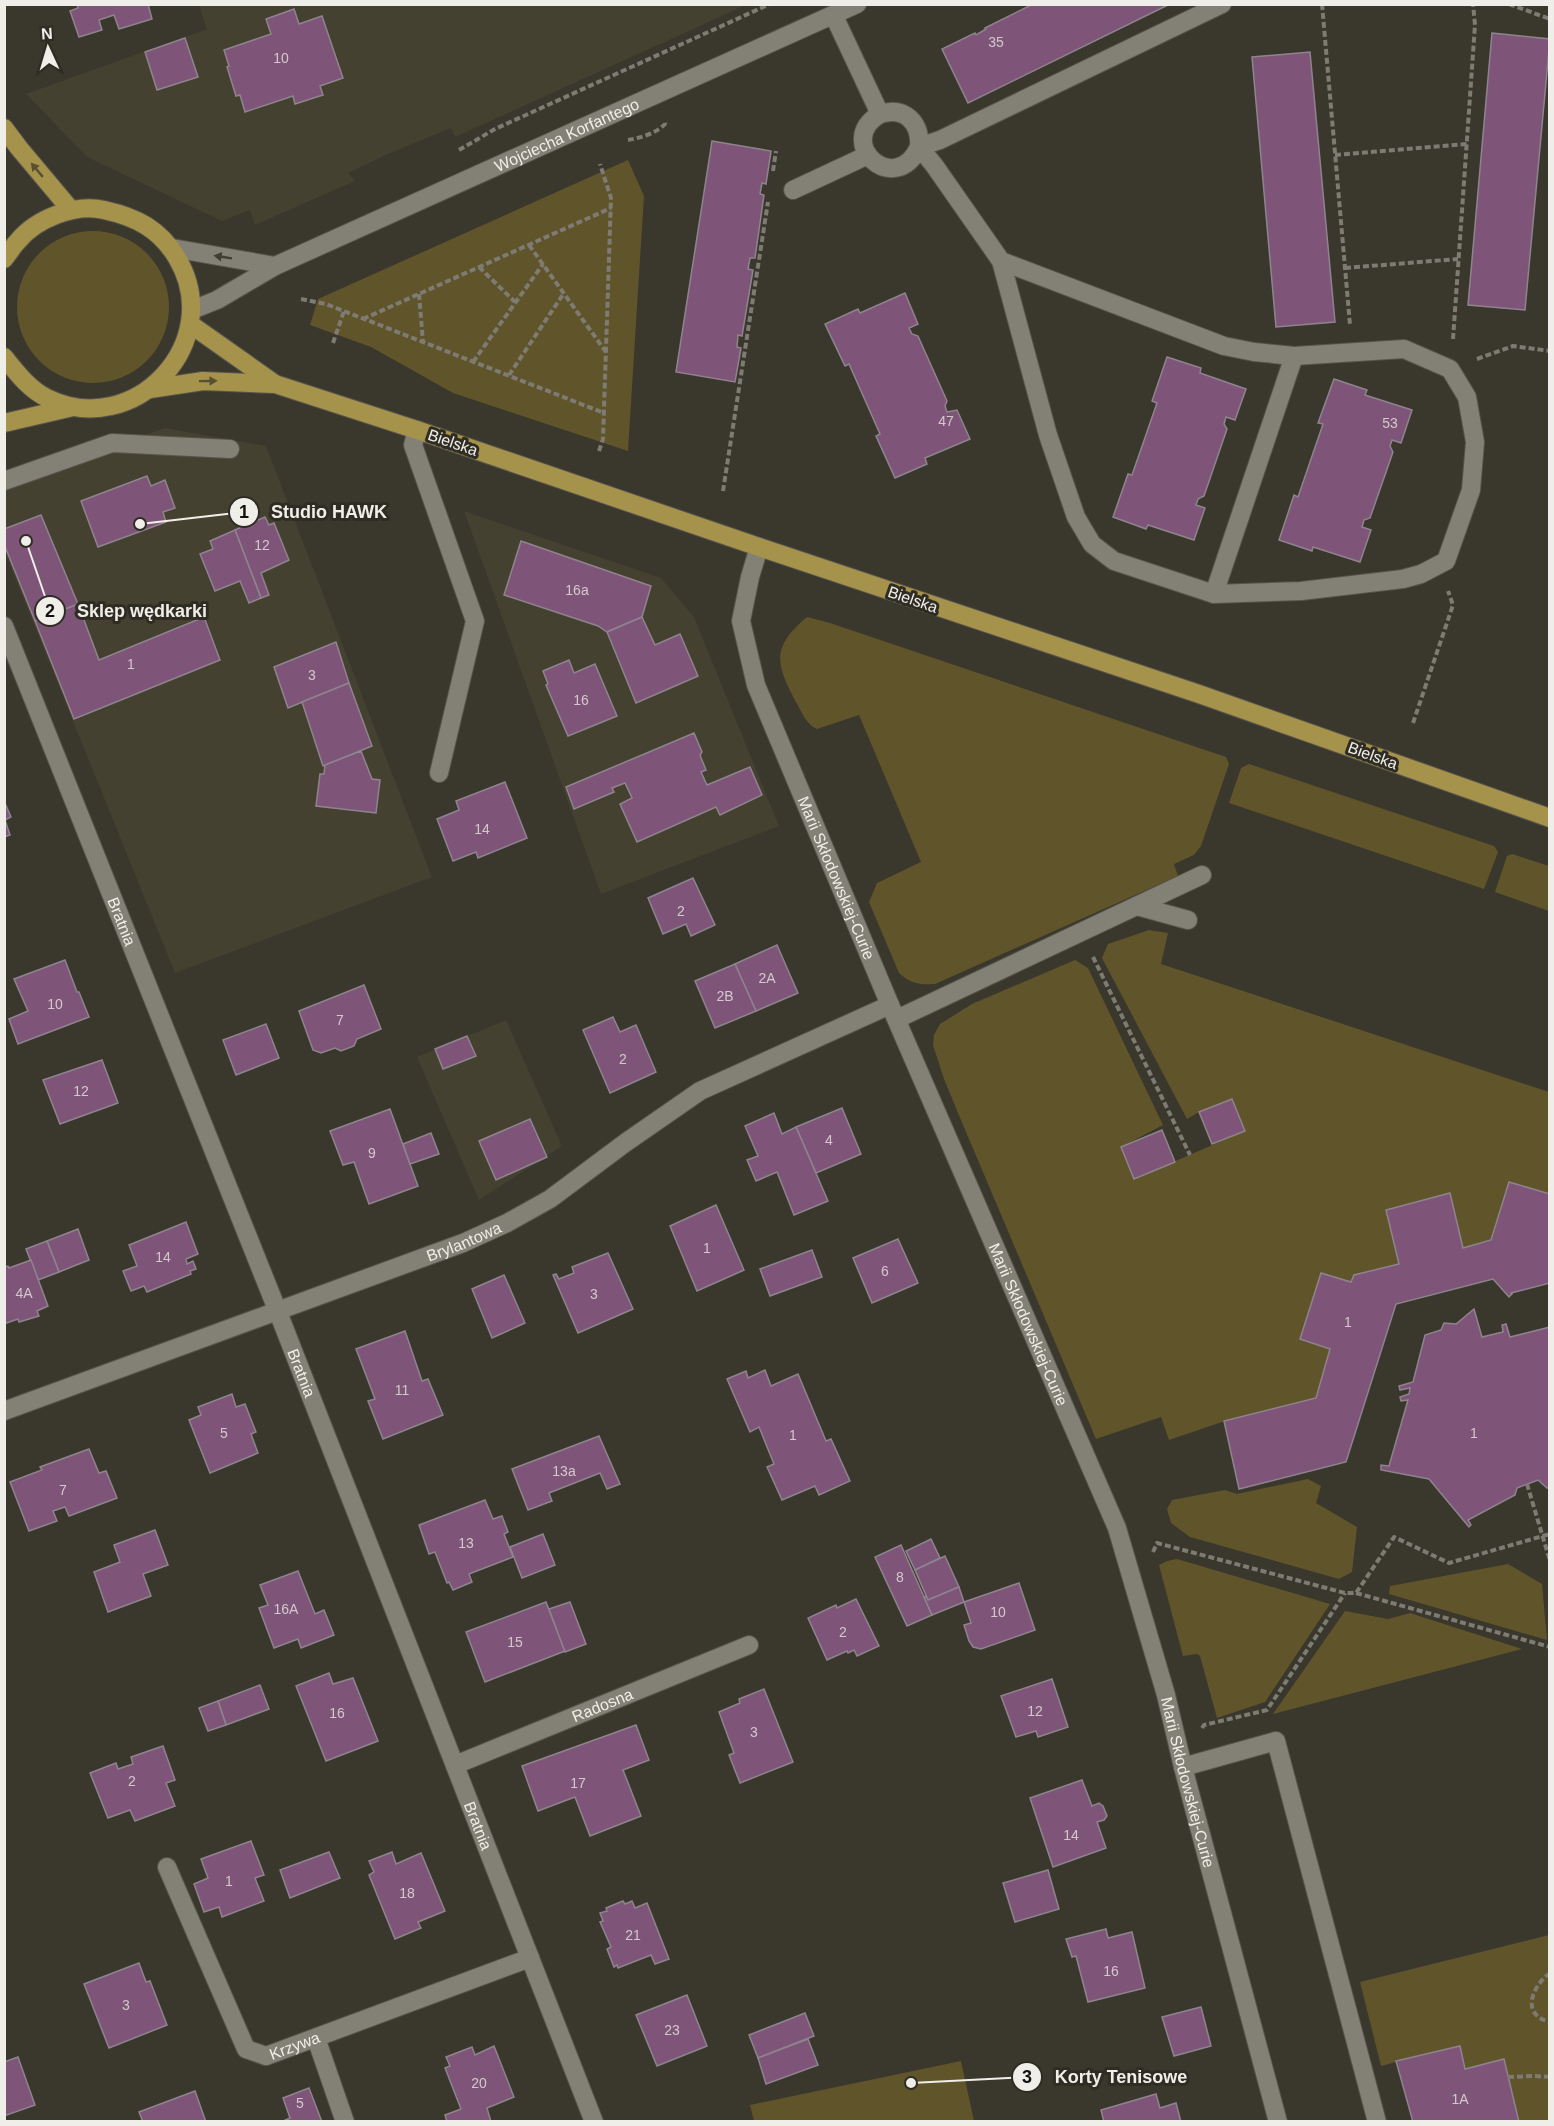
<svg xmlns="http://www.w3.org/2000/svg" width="1554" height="2126" viewBox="0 0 1554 2126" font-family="Helvetica,sans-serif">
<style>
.built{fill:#454131}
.green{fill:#60542b}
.building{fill:#7e5579;stroke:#8e848d;stroke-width:1.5}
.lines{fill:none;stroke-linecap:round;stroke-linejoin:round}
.minor-casing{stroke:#57544c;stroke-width:20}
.major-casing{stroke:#57544c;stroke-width:20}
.path{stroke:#7e7b73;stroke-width:4;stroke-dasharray:6 3;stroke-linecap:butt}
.minor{stroke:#838075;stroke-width:18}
.major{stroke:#a5924b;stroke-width:18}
.oneway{fill:#585031}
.oneway2{fill:#403e33}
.labels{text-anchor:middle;stroke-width:6;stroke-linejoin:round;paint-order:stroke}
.number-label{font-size:14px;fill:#d4c8cc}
.street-label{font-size:16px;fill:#f0eee8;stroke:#2f2d23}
.leader{fill:none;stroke:#f0eee8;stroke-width:2}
.callout-dot{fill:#f0eee8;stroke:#2f2d23;stroke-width:2}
.mark-label{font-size:18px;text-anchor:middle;font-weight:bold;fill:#111}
.callout-label{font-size:18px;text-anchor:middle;font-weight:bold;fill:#f0eee8;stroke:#2f2d23;stroke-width:6;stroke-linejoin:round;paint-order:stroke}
</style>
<rect width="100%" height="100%" fill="#3a372d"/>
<g class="built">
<polygon points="199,5 746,5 455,137 451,128 390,153 348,173 355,181 255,225 250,210 222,221 87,157 26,94 207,29"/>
<polygon points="165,428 266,446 432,877 175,973 5,553 4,485"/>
<polygon points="464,511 661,578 694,617 779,826 601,894"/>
<polygon points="506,1020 562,1146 479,1200 417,1057"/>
</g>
<g class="green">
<polygon points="628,160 644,196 628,451 453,393 371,347 310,325 318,299"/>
<circle cx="93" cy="307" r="76"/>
<path d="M807 617 830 623 1226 757 1229 764 1201 846 1194 855 1174 864 1178 876 935 984C920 985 911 984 899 973L869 902 877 883 921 862 859 715 817 729C806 724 803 714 797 704 776 665 770 648 807 617Z"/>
<polygon points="1249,764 1494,846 1498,852 1484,889 1229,803 1241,768"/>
<polygon points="1512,854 1549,866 1549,911 1495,892 1507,856"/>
<polygon points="1149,930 1168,933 1161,964 1549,1092 1549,1194 1509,1182 1491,1240 1463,1248 1450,1193 1386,1210 1399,1264 1354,1275 1351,1282 1321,1273 1300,1339 1330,1349 1316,1398 1225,1421 1169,1440 1161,1417 1096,1439 958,1113 944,1079 933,1045 934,1035 940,1024 972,1004 1075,960 1088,968 1163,1125 1121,1147 1134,1179 1245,1131 1232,1099 1199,1112 1187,1119 1102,958 1108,944"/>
<polygon points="1308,1479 1321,1486 1316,1503 1357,1527 1352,1572 1339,1579 1190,1537 1171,1523 1167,1509 1172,1500 1225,1490 1237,1494"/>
<polygon points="1177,1559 1330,1604 1265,1702 1217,1718 1200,1656 1197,1654 1183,1656 1159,1565 1167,1561"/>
<polygon points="1508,1564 1542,1584 1547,1640 1389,1594 1390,1586"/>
<polygon points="1345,1611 1388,1619 1410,1613 1522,1649 1273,1714"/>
<polygon points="1549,1935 1549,2121 1519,2121 1504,2060 1465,2069 1459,2046 1381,2066 1360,1982"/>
<polygon points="961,2061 974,2121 754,2121 750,2105"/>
</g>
<g class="building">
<polygon points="77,4 148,4 152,19 119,29 114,15 99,20 102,30 79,37 70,11 78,8"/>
<polygon points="1033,4 1170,4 968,103 942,49 975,33 976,35 986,29 985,28"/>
<polygon points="294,9 299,24 322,16 343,78 320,86 323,95 295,104 293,96 245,112 240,95 236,96 227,67 229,66 224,50 271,34 266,19"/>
<polygon points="1492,33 1550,39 1525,310 1468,305"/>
<polygon points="185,38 198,77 157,90 145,52"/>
<polygon points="1310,52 1335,322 1276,327 1252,57"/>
<polygon points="712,141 771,151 766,184 762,183 760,194 764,195 755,258 750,258 748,269 753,270 742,336 738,335 737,347 741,348 735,382 676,372"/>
<polygon points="905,293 918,324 909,328 912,334 918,336 947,401 945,406 947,412 957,410 970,439 925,458 927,464 895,478 876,436 880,434 849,364 845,366 825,324 858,309 860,313"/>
<polygon points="1167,357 1201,368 1200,373 1246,389 1235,420 1226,417 1224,424 1227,429 1204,496 1198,499 1196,505 1205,508 1194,540 1148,525 1146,529 1113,517 1128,474 1132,475 1157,403 1152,401"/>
<polygon points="1334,379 1367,390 1365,395 1412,410 1401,443 1392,440 1390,446 1393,452 1370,518 1364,520 1362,527 1371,530 1360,562 1313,547 1312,551 1279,540 1294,495 1298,497 1323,424 1318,423"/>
<polygon points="147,476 151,486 165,480 175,508 163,512 166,522 98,547 81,501"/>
<polygon points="41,515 78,604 35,621 4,544 4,529"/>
<polygon points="265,517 269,525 274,523 289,560 261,573 269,595 261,598 235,530"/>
<polygon points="235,530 261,598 249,603 240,581 215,591 200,554 213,549 210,541"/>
<polygon points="521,541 651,586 642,617 607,632 598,626 504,595"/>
<polygon points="78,604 99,660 204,617 220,660 74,719 35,621"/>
<polygon points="642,617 655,645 680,634 698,676 636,703 607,632"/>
<polygon points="336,642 349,683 288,708 274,667"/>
<polygon points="569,660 574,673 595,664 617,716 568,736 546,685 548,684 543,671"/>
<polygon points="349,683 372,746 323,766 302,702"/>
<polygon points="694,733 702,752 700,755 706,770 701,772 707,785 750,767 762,795 720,815 716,807 637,842 620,804 632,798 625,783 612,788 614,792 574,809 566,787"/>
<polygon points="361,751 372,779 380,780 376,813 316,806 320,774 324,774 325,765"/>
<polygon points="505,782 527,838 478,858 476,852 453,861 437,819 459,810 456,801"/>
<polygon points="4,801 11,817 5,820 10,835 4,837"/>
<polygon points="693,878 715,925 691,936 686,924 663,934 648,898"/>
<polygon points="777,945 798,993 756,1011 735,964"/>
<polygon points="65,960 77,992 79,992 89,1017 18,1044 9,1019 28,1011 14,979"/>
<polygon points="735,964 756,1011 715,1028 695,981"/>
<polygon points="364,985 381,1029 357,1039 354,1046 341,1051 335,1048 321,1053 313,1050 299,1011"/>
<polygon points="613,1017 620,1032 636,1025 656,1072 610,1093 583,1030"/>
<polygon points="266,1024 279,1058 236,1075 223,1040"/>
<polygon points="467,1036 476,1056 443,1069 435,1049"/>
<polygon points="102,1060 118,1103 60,1124 43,1080"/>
<polygon points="1232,1099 1245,1131 1212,1144 1199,1112"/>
<polygon points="842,1108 861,1154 816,1173 796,1127"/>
<polygon points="390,1109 418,1186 369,1204 354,1162 343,1165 330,1131"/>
<polygon points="774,1113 782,1134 796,1127 828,1201 794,1215 777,1172 756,1181 747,1160 758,1156 745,1126"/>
<polygon points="530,1119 547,1157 496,1180 479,1141"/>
<polygon points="1162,1130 1175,1162 1134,1179 1121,1147"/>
<polygon points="431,1133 439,1154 410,1164 403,1144"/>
<polygon points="1509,1182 1550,1194 1550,1283 1511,1293 1512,1294 1509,1297 1493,1279 1396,1304 1346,1462 1239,1489 1224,1421 1316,1398 1330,1349 1300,1339 1321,1273 1351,1282 1354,1275 1399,1264 1386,1210 1450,1193 1463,1248 1491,1240"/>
<polygon points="716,1205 744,1270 697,1291 670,1226"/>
<polygon points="186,1222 198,1254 186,1259 187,1264 193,1261 196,1269 190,1271 191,1274 147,1292 144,1286 131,1291 123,1271 137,1266 129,1245"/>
<polygon points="78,1229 89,1260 59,1272 47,1241"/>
<polygon points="898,1239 918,1283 872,1303 853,1258"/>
<polygon points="47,1241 59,1272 38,1280 26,1249"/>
<polygon points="812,1250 822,1277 770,1296 760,1269"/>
<polygon points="608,1253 633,1309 578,1333 553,1275 556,1274 559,1279 574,1273 572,1267"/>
<polygon points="31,1260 48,1306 37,1311 39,1316 19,1322 18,1319 4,1324 4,1267 8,1266 9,1268"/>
<polygon points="504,1275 525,1323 492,1338 472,1289"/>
<polygon points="1474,1309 1482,1337 1503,1332 1502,1325 1506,1324 1510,1337 1550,1327 1550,1488 1547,1488 1538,1480 1517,1488 1515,1495 1468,1520 1471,1525 1469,1527 1429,1479 1381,1470 1381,1465 1389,1466 1408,1400 1401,1401 1400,1397 1409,1394 1410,1388 1400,1390 1399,1386 1413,1382 1425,1335 1441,1330 1444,1323 1456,1324"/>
<polygon points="405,1331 422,1381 428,1379 443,1415 383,1439 368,1401 375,1399 356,1349"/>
<polygon points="765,1370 771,1386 798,1374 826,1441 831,1439 850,1481 819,1495 815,1486 782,1500 767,1467 774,1464 759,1427 750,1432 727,1379 746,1371 748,1378"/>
<polygon points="232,1394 236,1407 245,1404 256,1432 251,1434 258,1453 210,1473 189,1420 201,1415 198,1407"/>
<polygon points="599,1436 620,1484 607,1489 600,1473 549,1493 552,1501 528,1510 512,1469"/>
<polygon points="89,1449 99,1473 106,1471 117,1498 69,1516 65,1507 53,1511 57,1521 29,1531 10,1482 42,1470 40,1467"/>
<polygon points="485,1500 493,1519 502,1516 508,1532 504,1534 513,1557 469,1574 472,1582 453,1590 449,1582 447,1583 435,1552 429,1554 419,1525"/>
<polygon points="155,1530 168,1565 143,1574 151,1596 108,1612 94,1572 120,1562 114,1545"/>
<polygon points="543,1534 555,1565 522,1578 510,1547"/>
<polygon points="931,1539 940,1558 915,1570 906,1551"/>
<polygon points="901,1545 932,1615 907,1626 875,1557"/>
<polygon points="945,1556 959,1587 928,1600 915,1570"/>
<polygon points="298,1571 315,1614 324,1610 334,1635 301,1648 298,1639 274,1648 259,1608 268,1605 260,1585"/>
<polygon points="1019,1583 1035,1630 981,1649 973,1647 969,1641 964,1625 971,1623 964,1602"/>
<polygon points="959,1587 964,1602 932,1615 924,1597 926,1596 928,1600"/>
<polygon points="856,1599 879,1646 857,1656 854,1650 848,1653 847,1651 827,1660 808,1618 836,1605 837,1608"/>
<polygon points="546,1602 565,1651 485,1682 466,1632"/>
<polygon points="570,1602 586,1644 565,1652 549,1609"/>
<polygon points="329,1673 333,1684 353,1678 378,1741 326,1761 296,1686"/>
<polygon points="1052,1679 1068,1727 1038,1737 1036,1731 1016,1737 1001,1696"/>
<polygon points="260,1685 269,1709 226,1725 218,1701"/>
<polygon points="764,1689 793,1762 740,1783 729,1755 734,1753 719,1712 740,1703 739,1699"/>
<polygon points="218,1701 226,1725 208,1731 199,1708"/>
<polygon points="636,1725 649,1760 623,1770 641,1816 590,1836 575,1797 538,1811 522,1766"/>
<polygon points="163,1746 175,1780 166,1783 175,1806 135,1821 130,1810 108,1818 90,1773 116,1763 118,1769 133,1764 131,1757"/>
<polygon points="1082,1780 1092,1806 1099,1803 1103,1806 1107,1816 1104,1820 1097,1822 1106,1848 1053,1867 1030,1798"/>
<polygon points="251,1841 264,1875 255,1878 264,1901 222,1917 219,1907 204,1912 194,1884 208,1878 201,1859"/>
<polygon points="329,1852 340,1878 290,1898 280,1870"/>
<polygon points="392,1852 396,1864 421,1853 445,1911 418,1922 421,1928 395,1939 369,1875 374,1872 369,1861"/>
<polygon points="1048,1870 1059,1909 1015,1922 1003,1883"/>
<polygon points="623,1901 625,1904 632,1901 635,1908 647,1903 669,1959 655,1964 651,1955 618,1968 617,1965 614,1967 607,1949 611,1947 600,1922 603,1921 600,1913 607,1911 606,1908"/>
<polygon points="1106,1929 1108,1938 1132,1932 1145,1988 1088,2002 1076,1956 1072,1957 1066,1939"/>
<polygon points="139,1963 146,1982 150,1981 167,2025 109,2048 84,1984"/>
<polygon points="687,1995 707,2046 657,2066 636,2015"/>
<polygon points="1201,2007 1211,2046 1174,2056 1162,2017"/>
<polygon points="805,2013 814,2036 758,2058 749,2035"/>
<polygon points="808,2039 818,2065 766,2084 758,2058"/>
<polygon points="494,2046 514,2097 487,2108 491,2122 447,2122 445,2115 461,2109 445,2068 450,2066 446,2057 472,2047 475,2055"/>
<polygon points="1460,2046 1465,2069 1504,2059 1519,2122 1413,2122 1396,2061"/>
<polygon points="18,2057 35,2105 4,2116 4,2062"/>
<polygon points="309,2088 322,2122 281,2122 290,2118 283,2098"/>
<polygon points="195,2091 206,2122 143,2122 139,2112"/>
<polygon points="1156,2094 1160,2108 1176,2103 1181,2122 1104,2122 1101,2110"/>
</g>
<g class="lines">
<defs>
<g id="minor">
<path d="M834 16 880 114C905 106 921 123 919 147L934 165 1001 261 1048 435 1076 517 1092 544 1114 561 1214 594 1301 591 1403 579 1421 574 1446 561 1471 490 1475 442 1467 397 1450 369 1404 349 1294 356 1254 352 1224 346 1001 261"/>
<path d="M880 114C833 142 895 199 919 147L940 140 1222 4"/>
<polyline points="793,190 868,155"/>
<polyline points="172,248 275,266"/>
<path id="s1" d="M192 310 217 300 275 266 857 4"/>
<polyline points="417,430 413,445 475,621 439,773"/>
<polyline points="4,481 112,443 230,449"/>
<path id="s2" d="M759 547 750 577 741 621 756 685 890 1005 1117 1528 1166 1695 1183 1767 1278 2122"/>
<polyline points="1214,594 1294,356"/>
<path id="s3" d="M4 626 278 1312 594 2122"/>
<polyline points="1137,906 1188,920"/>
<polyline points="897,1019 1202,875"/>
<path id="s4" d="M4 1411 463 1243 507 1223 550 1199 625 1143 700 1091 890 1005"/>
<path id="s5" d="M455 1765 749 1645"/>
<polyline points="1183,1767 1276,1741 1377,2122"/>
<path id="s6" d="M167 1867 246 2049 266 2056 530 1958"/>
<polyline points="316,2038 345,2122"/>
</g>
<g id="major">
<polyline points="4,128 19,148 71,210"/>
<path d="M4 259C9 253 13 246 18 241 36 219 75 203 104 210 136 217 160 229 177 258 227 342 134 441 47 398 29 389 17 373 4 357"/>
<polyline points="190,324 275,384 417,430 759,547 1199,694 1550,818"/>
<polyline points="150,389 203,381 275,384"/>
<polyline points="4,423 73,407"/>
</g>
</defs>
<use href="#minor" class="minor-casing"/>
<use href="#major" class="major-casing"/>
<g class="path">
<polyline points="1322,4 1350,325"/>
<polyline points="1509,4 1550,19"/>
<path d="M628 140C640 138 657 133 665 124L664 121"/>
<polyline points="459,150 495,129 770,4"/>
<polyline points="1335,155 1467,144"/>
<polyline points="773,171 776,151"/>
<polyline points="529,245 606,352"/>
<polyline points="479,267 515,302"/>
<polyline points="1345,268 1458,259"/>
<polyline points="419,294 423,342"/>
<polyline points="301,299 326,304 604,413"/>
<polyline points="363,319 611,208"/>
<polyline points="1453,339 1475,25 1473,4"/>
<polyline points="333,343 344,311"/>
<polyline points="1477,359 1513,346 1550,351"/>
<polyline points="473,362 543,264"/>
<polyline points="509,375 564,293"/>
<polyline points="599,451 603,439 611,198 600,164"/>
<polyline points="723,491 768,202"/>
<polyline points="1413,723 1453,605 1448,591"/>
<polyline points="1093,957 1190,1155"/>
<polyline points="1527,1484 1550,1561"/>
<polyline points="1153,1552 1157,1543 1345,1593 1356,1593 1394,1537 1449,1563 1550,1534"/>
<polyline points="1356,1593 1550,1647"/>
<polyline points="1202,1728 1204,1725 1267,1710 1345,1593"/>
<path d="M1550 1973C1532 1986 1520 2015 1550 2022"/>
<polyline points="1508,2077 1535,2076 1550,2077"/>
</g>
<use href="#minor" class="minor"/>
<use href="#major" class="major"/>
</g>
<defs><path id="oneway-solid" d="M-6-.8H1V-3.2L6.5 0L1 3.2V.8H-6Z" transform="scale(1.5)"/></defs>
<g class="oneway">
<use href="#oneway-solid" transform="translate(37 170) rotate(-130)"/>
<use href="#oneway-solid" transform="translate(208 381) rotate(-1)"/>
</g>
<use class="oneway2" href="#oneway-solid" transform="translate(223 257) rotate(-171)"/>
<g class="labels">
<g class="number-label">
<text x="996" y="47">35</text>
<text x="281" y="63">10</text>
<text x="946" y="426">47</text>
<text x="1390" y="428">53</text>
<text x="262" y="550">12</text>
<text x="577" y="595">16a</text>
<text x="131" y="669">1</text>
<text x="312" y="680">3</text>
<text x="581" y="705">16</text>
<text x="482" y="834">14</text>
<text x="681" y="916">2</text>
<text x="767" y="983">2A</text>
<text x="725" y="1001">2B</text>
<text x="55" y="1009">10</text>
<text x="340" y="1025">7</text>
<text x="623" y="1064">2</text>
<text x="81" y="1096">12</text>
<text x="829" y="1145">4</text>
<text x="372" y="1158">9</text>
<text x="707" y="1253">1</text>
<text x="163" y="1262">14</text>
<text x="885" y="1276">6</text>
<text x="24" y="1298">4A</text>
<text x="594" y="1299">3</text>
<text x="1348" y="1327">1</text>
<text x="402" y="1395">11</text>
<text x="224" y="1438">5</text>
<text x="1474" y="1438">1</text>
<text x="793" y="1440">1</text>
<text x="564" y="1476">13a</text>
<text x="63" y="1495">7</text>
<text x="466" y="1548">13</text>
<text x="900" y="1582">8</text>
<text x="286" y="1614">16A</text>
<text x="998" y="1617">10</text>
<text x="843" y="1637">2</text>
<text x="515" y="1647">15</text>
<text x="1035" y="1716">12</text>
<text x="337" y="1718">16</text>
<text x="754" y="1737">3</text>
<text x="132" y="1786">2</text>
<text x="578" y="1788">17</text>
<text x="1071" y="1840">14</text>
<text x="229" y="1886">1</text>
<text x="407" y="1898">18</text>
<text x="633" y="1940">21</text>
<text x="1111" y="1976">16</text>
<text x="126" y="2010">3</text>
<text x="672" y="2035">23</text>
<text x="479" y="2088">20</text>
<text x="1460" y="2104">1A</text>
<text x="300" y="2108">5</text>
</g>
<g class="street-label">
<text dy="6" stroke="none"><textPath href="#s1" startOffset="414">Wojciecha Korfantego</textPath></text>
<text transform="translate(453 442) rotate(19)" y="6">Bielska</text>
<text transform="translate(913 599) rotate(19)" y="6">Bielska</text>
<text transform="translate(1373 755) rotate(20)" y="6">Bielska</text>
<text dy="6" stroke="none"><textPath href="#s2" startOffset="351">Marii Skłodowskiej-Curie</textPath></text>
<text dy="6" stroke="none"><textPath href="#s3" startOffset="318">Bratnia</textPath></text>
<text dy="6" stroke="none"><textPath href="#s4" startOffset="490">Brylantowa</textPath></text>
<text dy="6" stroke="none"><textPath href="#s2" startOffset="837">Marii Skłodowskiej-Curie</textPath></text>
<text dy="6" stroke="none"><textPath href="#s3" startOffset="804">Bratnia</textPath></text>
<text dy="6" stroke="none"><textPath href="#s5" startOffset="159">Radosna</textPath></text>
<text dy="6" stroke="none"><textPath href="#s2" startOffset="1323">Marii Skłodowskiej-Curie</textPath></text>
<text dy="6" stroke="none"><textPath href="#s3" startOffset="1290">Bratnia</textPath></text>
<text dy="6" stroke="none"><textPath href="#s6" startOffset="250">Krzywa</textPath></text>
</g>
</g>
<path class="leader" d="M140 524L244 512M26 541L50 611M911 2083L1027 2077"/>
<g class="callout-dot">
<circle cx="140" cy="524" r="6"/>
<circle cx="26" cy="541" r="6"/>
<circle cx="911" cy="2083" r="6"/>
<circle cx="244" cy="512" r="15"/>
<circle cx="50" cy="611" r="15"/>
<circle cx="1027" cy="2077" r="15"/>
</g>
<g class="mark-label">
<text x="244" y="518">1</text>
<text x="50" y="617">2</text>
<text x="1027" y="2083">3</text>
</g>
<g class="callout-label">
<text x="329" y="518">Studio HAWK</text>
<text x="142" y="617">Sklep wędkarki</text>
<text x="1121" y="2083">Korty Tenisowe</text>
</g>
<rect width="1554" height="2126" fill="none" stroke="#f0eee8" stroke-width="12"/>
<g transform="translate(48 48) rotate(356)" stroke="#2f2d23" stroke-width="4.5" paint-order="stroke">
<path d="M0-4.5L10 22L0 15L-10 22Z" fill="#f0eee8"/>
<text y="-9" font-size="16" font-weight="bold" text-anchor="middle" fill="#f0eee8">N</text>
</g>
</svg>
